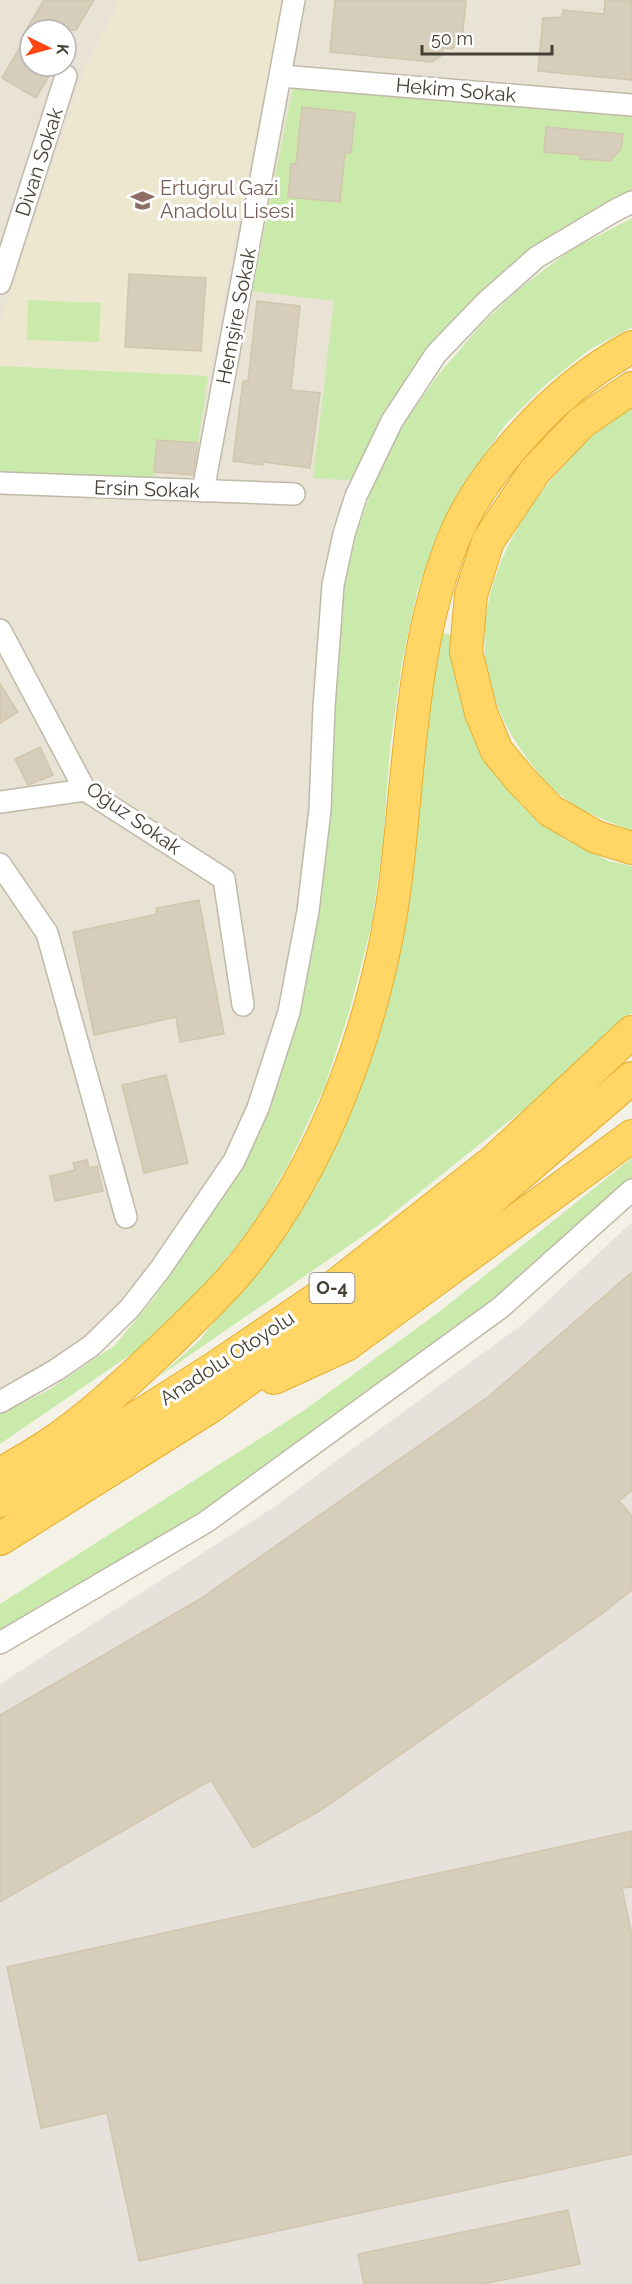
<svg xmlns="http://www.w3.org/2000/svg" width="632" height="2284" viewBox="0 0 632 2284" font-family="Raleway,sans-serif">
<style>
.residential{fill:#e8e3d4;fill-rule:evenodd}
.industrial{fill:#e6e2db}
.education{fill:#eee7cf}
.green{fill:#caeaac}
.building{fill:#d6cdbb;stroke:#d1c6ad;stroke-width:1.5}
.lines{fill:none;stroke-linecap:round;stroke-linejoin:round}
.minor-casing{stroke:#c0b9a8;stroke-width:24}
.highway-casing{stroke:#e6ae2e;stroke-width:34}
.minor{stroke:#fff;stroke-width:21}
.highway{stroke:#ffd666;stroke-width:32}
.labels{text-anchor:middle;stroke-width:6;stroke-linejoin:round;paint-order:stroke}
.shield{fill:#fff;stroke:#7e7a72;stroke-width:1.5}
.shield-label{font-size:18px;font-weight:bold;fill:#474135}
.street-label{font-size:20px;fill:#474135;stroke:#fff}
.education-label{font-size:20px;fill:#785e54;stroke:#fff;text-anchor:start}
</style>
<rect width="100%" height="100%" fill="#f4f1e6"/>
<path class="residential" d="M0 0H632V202L537 257 436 354 344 534 308 911 258 1108 130 1308 0 1402ZM30 30H66V66H30Z"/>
<polygon class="industrial" points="632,1222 632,2284 0,2284 0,1684 271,1509 523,1324"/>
<polygon class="education" points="120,0 288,0 267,77 208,376 0,367 0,323 83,73"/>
<g class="green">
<polygon points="293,87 632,117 632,192 503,274 452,322 421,359 382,418 350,480 313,478 334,301 252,291"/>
<polygon points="632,218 632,327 589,350 543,387 505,425 470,476 439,529 417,592 402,662 390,748 383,843 372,923 350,1009 325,1086 290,1161 255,1223 203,1287 146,1344 0,1444 0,1414 49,1390 115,1345 154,1298 233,1180 297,1018 313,943 322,868 335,661 343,589 356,535 376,477 403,424 438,375 480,326 520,288 569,251"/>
<polygon points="28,300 101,303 99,342 27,340"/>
<polygon points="0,366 208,376 198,443 157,440 153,481 0,475"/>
<path d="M632 406V831C608 821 579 812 559 794 542 780 528 761 516 742 455 648 490 551 558 472 579 447 604 423 632 406Z"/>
<polygon points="439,632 455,636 487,759 521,805 564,839 609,861 632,866 632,1013 523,1110 376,1227 158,1377 199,1341 266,1257 339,1136 424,734"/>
<path d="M632 1158V1185C498 1302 355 1411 206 1508 139 1552 69 1591 0 1632V1604L303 1411 439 1312Z"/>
</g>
<g class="building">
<polygon points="44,0 94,0 76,30 30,30 30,66 55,66 36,98 2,78 30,30 26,30"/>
<polygon points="335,0 466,0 462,41 452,49 443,48 442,55 432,62 330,52"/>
<polygon points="605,0 632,0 632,80 538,71 543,18 562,17 563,10 604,14"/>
<polygon points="302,107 355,113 351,153 345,153 340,202 288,197 291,164 296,164"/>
<polygon points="546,127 623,134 621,149 610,161 580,159 580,155 544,152"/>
<polygon points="129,274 206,278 201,351 125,347"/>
<polygon points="257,301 300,306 291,390 320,393 310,468 263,462 263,465 233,461 243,381 248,381"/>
<polygon points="157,440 198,443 193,475 154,472"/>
<polygon points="0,684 18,712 0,723"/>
<polygon points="40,747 53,775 28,785 15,759"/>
<polygon points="199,900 224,1034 180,1042 176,1017 94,1035 73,932 157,914 156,908"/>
<polygon points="166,1075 188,1163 144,1173 122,1085"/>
<polygon points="87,1160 89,1168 97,1166 103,1191 55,1201 50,1176 75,1170 73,1163"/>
<polygon points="632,1272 632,1490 619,1501 632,1516 632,1590 599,1616 321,1810 253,1848 211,1780 0,1902 0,1715 200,1599 488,1397"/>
<polygon points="632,1831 632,1887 622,1888 632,1936 632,2154 139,2261 107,2113 41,2128 7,1967"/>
<polygon points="568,2210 580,2264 484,2284 364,2284 358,2254"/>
</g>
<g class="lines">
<defs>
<g id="minor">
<polyline points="281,76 632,105"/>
<polyline points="0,283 66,76"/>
<polyline points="0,483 294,494"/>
<polyline points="203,491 294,0"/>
<polyline points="0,630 85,790 224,879 243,1005"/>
<polyline points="0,802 85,790"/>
<polyline points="0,864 47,933 126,1217"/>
<polyline points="0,1402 56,1370 91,1346 130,1308 161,1268 234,1161 258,1108 289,1012 308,911 320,810 324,707 333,585 344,534 356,496 392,421 436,354 485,303 537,257 614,211 632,202"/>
<polyline points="0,1643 206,1522 500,1308 632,1190"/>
</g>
<g id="highway">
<polyline points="632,388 582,422 535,471 488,541 471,595 466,651 481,713 497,751 521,780 551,811 596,837 632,848"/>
<polyline points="274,1378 346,1345 632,1136"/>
<path d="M0 1474C16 1465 32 1456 47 1446 88 1419 125 1384 161 1350 184 1328 207 1306 229 1282 278 1227 319 1152 345 1083 368 1023 387 950 395 886 410 770 410 647 454 538 469 501 495 466 522 436 553 401 590 370 632 347"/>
<polyline points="0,1501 40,1479 213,1369 330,1290 495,1160 632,1032"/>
<polyline points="0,1539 210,1407 462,1224 632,1078"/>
</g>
</defs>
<use href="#minor" class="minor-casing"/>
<use href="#highway" class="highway-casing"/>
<use href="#minor" class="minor"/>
<use href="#highway" class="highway"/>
</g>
<defs>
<symbol id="school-bare" viewBox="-9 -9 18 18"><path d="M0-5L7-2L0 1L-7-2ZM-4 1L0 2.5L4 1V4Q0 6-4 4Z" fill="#8d6e63" stroke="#fff" stroke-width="2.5" paint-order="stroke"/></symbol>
</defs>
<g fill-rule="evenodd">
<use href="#school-bare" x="126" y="184" width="33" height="33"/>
</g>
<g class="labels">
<rect class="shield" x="309.5" y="1273" width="45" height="30" rx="4.5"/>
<g class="shield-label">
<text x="332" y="1294">O-4</text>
</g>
<g class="street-label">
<text transform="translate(456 90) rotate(5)" y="7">Hekim Sokak</text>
<text transform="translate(39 162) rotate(-72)" y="7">Divan Sokak</text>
<text transform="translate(236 316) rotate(-79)" y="7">Hemşire Sokak</text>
<text transform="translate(147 489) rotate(2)" y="7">Ersin Sokak</text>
<text transform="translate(134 818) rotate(35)" y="7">Oğuz Sokak</text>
<text transform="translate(227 1358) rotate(-33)" y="7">Anadolu Otoyolu</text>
</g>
<g class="education-label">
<text x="160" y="195">Ertuğrul Gazi<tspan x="160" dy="23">Anadolu Lisesi</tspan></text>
</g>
</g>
<g transform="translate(48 48) rotate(95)"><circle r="28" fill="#ffffff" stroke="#b5b3ae" stroke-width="1.5"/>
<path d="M0-4.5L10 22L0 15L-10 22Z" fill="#ff4512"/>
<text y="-9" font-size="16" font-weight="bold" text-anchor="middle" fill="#474135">K</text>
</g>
<path d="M422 45v9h130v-9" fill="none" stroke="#474135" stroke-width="3"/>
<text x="431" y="45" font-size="18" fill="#474135" stroke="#ffffff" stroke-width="4.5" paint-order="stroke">50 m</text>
</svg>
